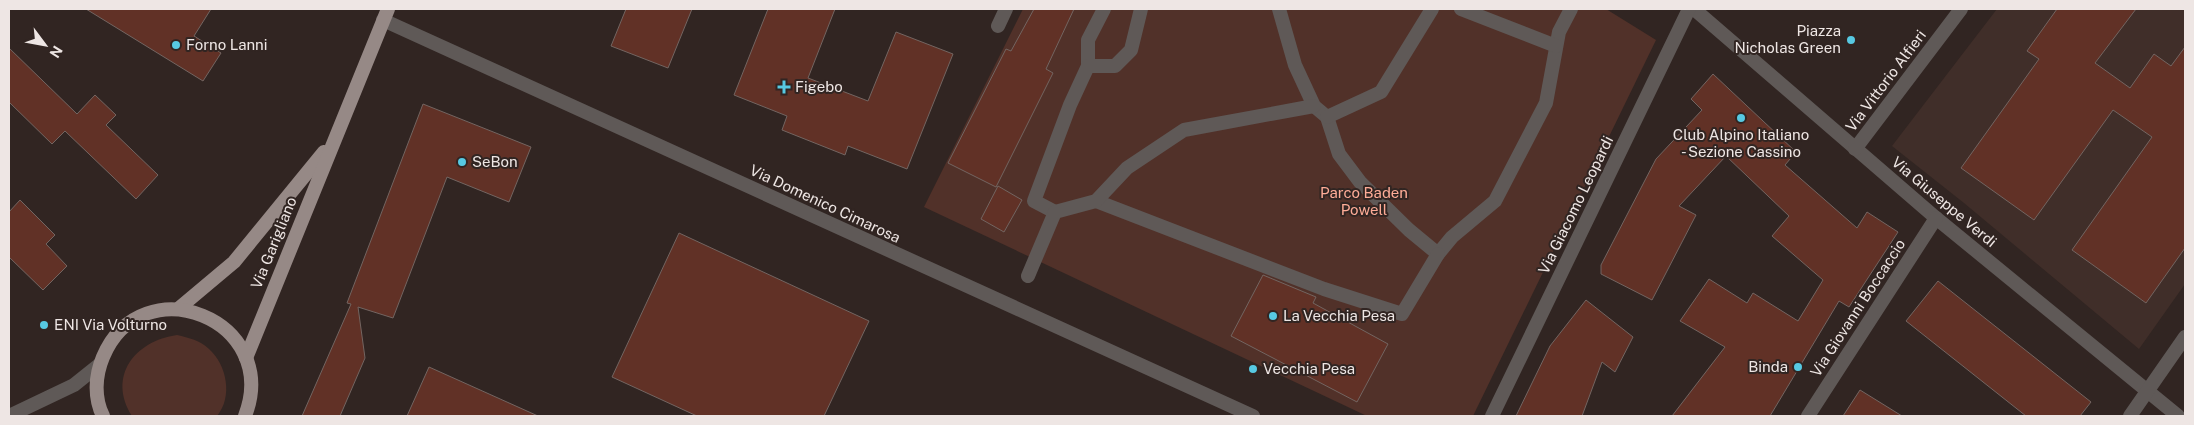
<svg xmlns="http://www.w3.org/2000/svg" width="2194" height="425" viewBox="0 0 2194 425" font-family="'Public Sans',sans-serif">
<style>
.built{fill:#402e29}
.green{fill:#513129}
.building{fill:#613126;stroke:#736561}
.lines{fill:none;stroke-linecap:round;stroke-linejoin:round}
.pedestrian{stroke:#5f5957;stroke-width:14}
.minor{stroke:#5f5957;stroke-width:14}
.primary{stroke:#968986;stroke-width:14}
.poi-dot{fill:#57c9e2;stroke:#312522;stroke-width:2}
.labels{text-anchor:middle;stroke-width:4;stroke-linejoin:round;paint-order:stroke}
.poi-label{font-size:15px;fill:#eee6e4;stroke:#312522;text-anchor:start}
.street-label{font-size:15px;fill:#eee6e4;stroke:#312522}
.park-label{font-size:15px;fill:#feac97;stroke:#312522}
</style>
<rect width="100%" height="100%" fill="#312522"/>
<polygon class="built" points="1997,9 2185,9 2185,284 2139,349 1964,203 1892,146"/>
<g class="green">
<polygon points="1023,9 1606,9 1656,40 1473,416 1367,416 924,207"/>
<path d="M177 335C189 338 200 340 209 349 227 365 233 397 217 416H132C107 376 135 341 177 335Z"/>
</g>
<g class="building">
<polygon points="86,9 211,9 194,36 221,53 203,81"/>
<polygon points="626,9 692,9 668,68 611,46"/>
<polygon points="768,9 835,9 808,78 868,101 896,32 953,54 907,169 848,146 845,155 782,130 787,116 734,95"/>
<polygon points="1034,9 1074,9 1046,69 1053,73 996,187 948,163 1006,49 1011,51"/>
<polygon points="2057,9 2136,9 2095,63 2130,88 2154,54 2171,66 2185,47 2185,248 2146,303 2072,250 2152,137 2113,110 2034,220 1961,168 2039,59 2027,51"/>
<polygon points="9,48 77,114 95,95 116,115 106,125 158,175 136,199 65,131 52,144 9,102"/>
<polygon points="1713,74 1796,152 1785,165 1857,228 1867,212 1898,232 1849,307 1839,301 1770,416 1672,416 1725,347 1680,321 1709,279 1747,303 1753,293 1798,321 1823,280 1772,236 1789,216 1726,156 1679,206 1696,215 1652,300 1601,274 1601,265 1656,159 1702,110 1691,99"/>
<polygon points="423,104 531,147 509,202 447,177 393,318 358,307 365,358 340,416 302,416 351,304 347,303"/>
<polygon points="998,186 1022,200 1004,232 981,219"/>
<polygon points="20,200 55,235 46,244 67,266 43,290 9,257 9,212"/>
<polygon points="679,233 869,321 824,416 697,416 612,377"/>
<polygon points="1263,275 1316,297 1313,303 1388,344 1357,402 1231,336"/>
<polygon points="1938,281 2091,402 2080,416 2026,416 1906,321"/>
<polygon points="1586,300 1633,337 1615,372 1602,362 1582,416 1516,416 1550,346"/>
<polygon points="429,367 538,416 407,416"/>
<polygon points="1860,390 1902,416 1843,416"/>
</g>
<g class="lines">
<g class="pedestrian">
<polyline points="1279,9 1295,65 1314,106 1327,117 1339,154 1360,182 1409,230 1438,254 1452,237 1495,201 1546,103 1559,32 1571,9"/>
<polyline points="1461,9 1556,46"/>
<polyline points="1088,66 1088,40 1104,9"/>
<polyline points="1327,117 1381,92 1432,9"/>
<polyline points="1096,201 1324,289 1402,314 1438,254"/>
<polyline points="1055,212 1034,201 1070,105 1088,66 1115,66 1131,50 1141,9"/>
<polyline points="1028,276 1055,212 1096,201 1127,168 1184,130 1314,106"/>
</g>
<g class="minor">
<polyline points="1694,9 1936,218 2178,416"/>
<polyline points="383,20 1253,416"/>
<polyline points="998,26 1006,9"/>
<polyline points="1855,149 1961,9"/>
<polyline points="9,416 74,385 99,365"/>
<polyline points="1492,416 1689,9"/>
<polyline points="1808,416 1936,218"/>
<polyline points="2130,416 2185,337"/>
</g>
<g class="primary">
<polyline points="178,309 234,262 324,152"/>
<polyline points="246,358 388,9"/>
<path d="M103 416C94 398 95 376 103 357 142 264 282 320 245 416"/>
</g>
</g>
<g class="poi-dot">
<circle cx="1851" cy="40" r="5"/>
<circle cx="176" cy="45" r="5"/>
<path d="M781.5 79.5h5v5h5v5h-5v5h-5v-5h-5v-5h5z"/>
<circle cx="1741" cy="118" r="5"/>
<circle cx="462" cy="162" r="5"/>
<circle cx="1273" cy="316" r="5"/>
<circle cx="44" cy="325" r="5"/>
<circle cx="1798" cy="367" r="5"/>
<circle cx="1253" cy="369" r="5"/>
</g>
<g class="labels">
<g class="poi-label">
<text x="1841" y="36" text-anchor="end">Piazza<tspan x="1841" dy="17">Nicholas Green</tspan></text>
<text x="186" y="50">Forno Lanni</text>
<text x="795" y="92">Figebo</text>
<text x="1741" y="140" text-anchor="middle">Club Alpino Italiano<tspan x="1741" dy="17">- Sezione Cassino</tspan></text>
<text x="472" y="167">SeBon</text>
<text x="1283" y="321">La Vecchia Pesa</text>
<text x="54" y="330">ENI Via Volturno</text>
<text x="1788" y="372" text-anchor="end">Binda</text>
<text x="1263" y="374">Vecchia Pesa</text>
</g>
<g class="street-label">
<text transform="translate(1886 81) rotate(-53)" y="5">Via Vittorio Alfieri</text>
<text transform="translate(1944 202) rotate(40)" y="5">Via Giuseppe Verdi</text>
<text transform="translate(825 204) rotate(25)" y="5">Via Domenico Cimarosa</text>
<text transform="translate(1576 205) rotate(-64)" y="5">Via Giacomo Leopardi</text>
<text transform="translate(274 243) rotate(-68)" y="5">Via Garigliano</text>
<text transform="translate(1858 308) rotate(-57)" y="5">Via Giovanni Boccaccio</text>
</g>
<g class="park-label">
<text x="1364" y="198">Parco Baden<tspan x="1364" dy="17">Powell</tspan></text>
</g>
</g>
<rect width="2194" height="425" fill="none" stroke="#eee6e4" stroke-width="20"/>
<g transform="translate(45 45) rotate(122)" stroke="#312522" stroke-width="4" paint-order="stroke">
<path d="M0-4L9 19L0 12L-9 19Z" fill="#eee6e4"/>
<text y="-8" font-size="14" font-weight="bold" text-anchor="middle" fill="#eee6e4">N</text>
</g>
</svg>
